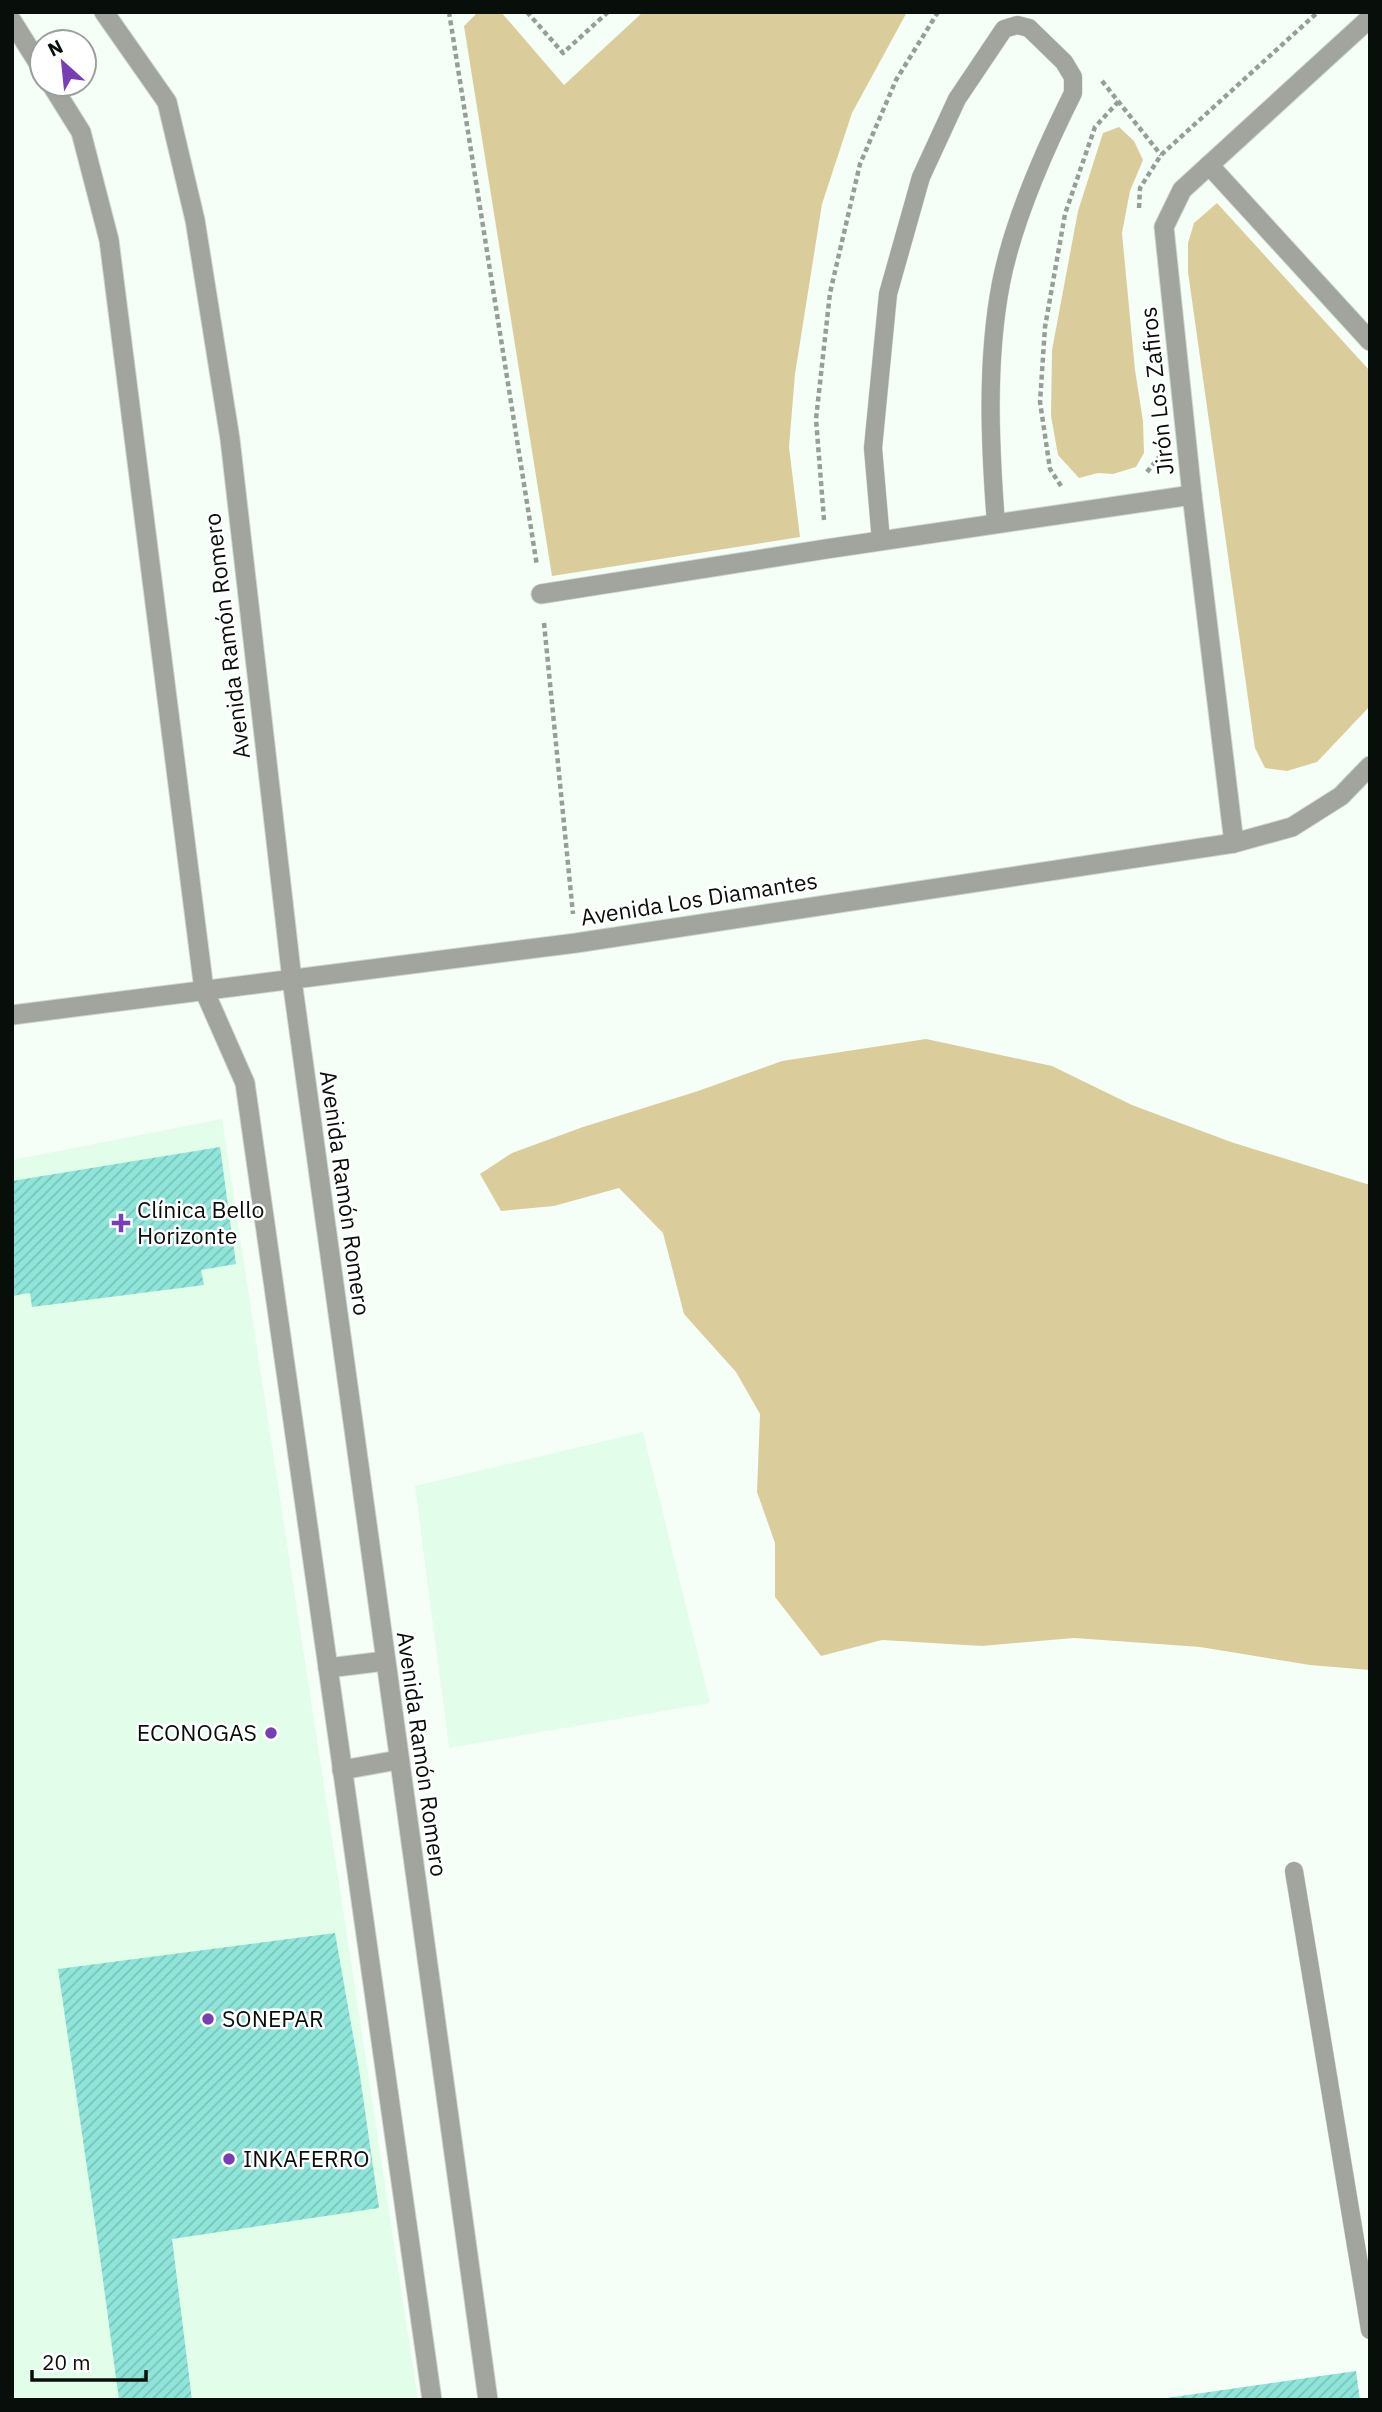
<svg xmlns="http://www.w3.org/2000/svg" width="1382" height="2412" viewBox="0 0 1382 2412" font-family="'IBM Plex Sans',sans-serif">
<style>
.built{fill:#e2fde9}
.green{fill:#dbcd9b}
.building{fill:url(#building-hatch)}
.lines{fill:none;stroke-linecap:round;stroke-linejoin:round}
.service-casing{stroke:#d0d8d2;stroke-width:19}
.minor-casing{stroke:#d0d8d2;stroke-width:21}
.tertiary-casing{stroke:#d0d8d2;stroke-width:21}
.path{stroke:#969e98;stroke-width:4.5;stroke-dasharray:5 3.5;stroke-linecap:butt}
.service{stroke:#a2a59d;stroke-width:18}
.minor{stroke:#a2a59d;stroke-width:19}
.tertiary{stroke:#a2a59d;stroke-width:19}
.poi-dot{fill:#783fb5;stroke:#fff;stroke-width:2.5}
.labels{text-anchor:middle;stroke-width:5;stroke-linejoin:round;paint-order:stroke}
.street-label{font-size:23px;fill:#080e0a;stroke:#fff}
.poi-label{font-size:23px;fill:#080e0a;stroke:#fff;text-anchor:start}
</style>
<defs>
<pattern id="building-hatch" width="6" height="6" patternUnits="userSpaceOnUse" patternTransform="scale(1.75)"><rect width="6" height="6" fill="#8fe5d9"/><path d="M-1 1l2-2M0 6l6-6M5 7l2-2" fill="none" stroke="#7ac3b9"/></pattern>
</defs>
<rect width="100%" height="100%" fill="#f6fef8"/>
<g class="built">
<polygon points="222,1119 418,2400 12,2400 12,1160"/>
<polygon points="643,1432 710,1703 449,1748 415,1486"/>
</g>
<g class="green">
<polygon points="478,12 501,12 564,85 643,12 907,12 852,113 822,204 795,374 789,447 800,537 552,576 464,26"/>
<polygon points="1119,127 1134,141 1143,160 1130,191 1122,233 1135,370 1143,421 1144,453 1136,467 1113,474 1098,473 1079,478 1058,455 1051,416 1052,350 1078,211 1103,133"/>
<polygon points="1217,203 1370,371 1370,706 1317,762 1287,771 1265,768 1255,748 1188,272 1188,243 1194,223"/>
<polygon points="926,1039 1052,1066 1132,1105 1231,1142 1370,1185 1370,1670 1310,1665 1200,1647 1074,1638 982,1646 882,1640 821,1656 775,1597 775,1543 757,1492 760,1414 736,1372 684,1314 663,1233 619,1188 554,1206 501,1211 480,1174 512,1153 583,1127 698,1091 782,1061"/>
</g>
<g class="building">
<polygon points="220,1147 236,1264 201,1270 204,1285 32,1307 30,1293 12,1296 12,1181"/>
<polygon points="335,1933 359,2069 379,2208 172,2239 192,2400 119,2400 99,2250 58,1969"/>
<polygon points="1356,2371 1360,2400 1167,2400 1167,2398"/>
</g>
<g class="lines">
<defs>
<g id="service">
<path d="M881 541 873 448 888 294 921 177 957 99 1004 29 1017 25 1029 28 1064 62 1073 77V93C1045 149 1013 222 1001 283 986 362 990 445 996 524"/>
<polyline points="1294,1871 1370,2330"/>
</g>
<g id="minor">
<polyline points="1209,165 1370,341"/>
<polyline points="541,594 826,549 1192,495"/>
<polyline points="1234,843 1192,495 1164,227 1182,190 1370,18"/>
<polyline points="12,1015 576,943 1234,843 1292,827 1341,796 1370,766"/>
</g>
<g id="tertiary">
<polyline points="104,12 167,102 195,220 230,439 292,980 488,2400"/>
<polyline points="12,21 42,69"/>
<polyline points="51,84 81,132 109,240 204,990 245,1083 432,2400"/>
<polyline points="328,1668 385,1661"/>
<polyline points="342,1770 398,1760"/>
</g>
</defs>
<use href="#service" class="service-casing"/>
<use href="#minor" class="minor-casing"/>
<use href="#tertiary" class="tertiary-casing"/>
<g class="path">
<polyline points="449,12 537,566"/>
<polyline points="527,12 563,53 608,12"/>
<polyline points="1102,81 1161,155"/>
<polyline points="1139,208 1140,188 1161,155 1318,12"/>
<polyline points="1147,472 1159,457"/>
<polyline points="1061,486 1050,469 1040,402 1045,327 1065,214 1095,127 1119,101"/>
<polyline points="824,520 816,419 830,293 860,164 896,80 938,12"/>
<polyline points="544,623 573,914"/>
</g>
<use href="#service" class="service"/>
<use href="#minor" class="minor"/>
<use href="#tertiary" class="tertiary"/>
</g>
<g class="poi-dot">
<path d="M117.5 1212.5h7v7h7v7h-7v7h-7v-7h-7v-7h7z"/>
<circle cx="271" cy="1733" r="7"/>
<circle cx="208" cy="2019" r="7"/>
<circle cx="229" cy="2159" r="7"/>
</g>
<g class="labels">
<g class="street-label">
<text transform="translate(1157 391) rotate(-96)" y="8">Jirón Los Zafiros</text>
<text transform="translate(227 636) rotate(-97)" y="8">Avenida Ramón Romero</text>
<text transform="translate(699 899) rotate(-9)" y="8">Avenida Los Diamantes</text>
<text transform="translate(345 1193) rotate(82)" y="8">Avenida Ramón Romero</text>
<text transform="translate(422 1754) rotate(82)" y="8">Avenida Ramón Romero</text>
</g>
<g class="poi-label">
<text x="137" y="1218">Clínica Bello<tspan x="137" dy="26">Horizonte</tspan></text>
<text x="257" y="1741" text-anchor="end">ECONOGAS</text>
<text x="222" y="2027">SONEPAR</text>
<text x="243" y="2167">INKAFERRO</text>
</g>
</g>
<rect width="1382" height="2412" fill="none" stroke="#080e0a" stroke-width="28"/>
<g transform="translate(63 63) rotate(333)"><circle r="33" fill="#ffffff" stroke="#9c9f9d" stroke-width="2"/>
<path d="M0-5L12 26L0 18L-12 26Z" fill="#783fb5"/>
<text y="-10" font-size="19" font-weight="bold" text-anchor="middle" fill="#080e0a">N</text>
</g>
<path d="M32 2370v10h114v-10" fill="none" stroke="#080e0a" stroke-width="3.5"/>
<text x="42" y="2370" font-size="21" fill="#080e0a" stroke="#ffffff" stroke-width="5" paint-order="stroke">20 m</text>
</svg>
